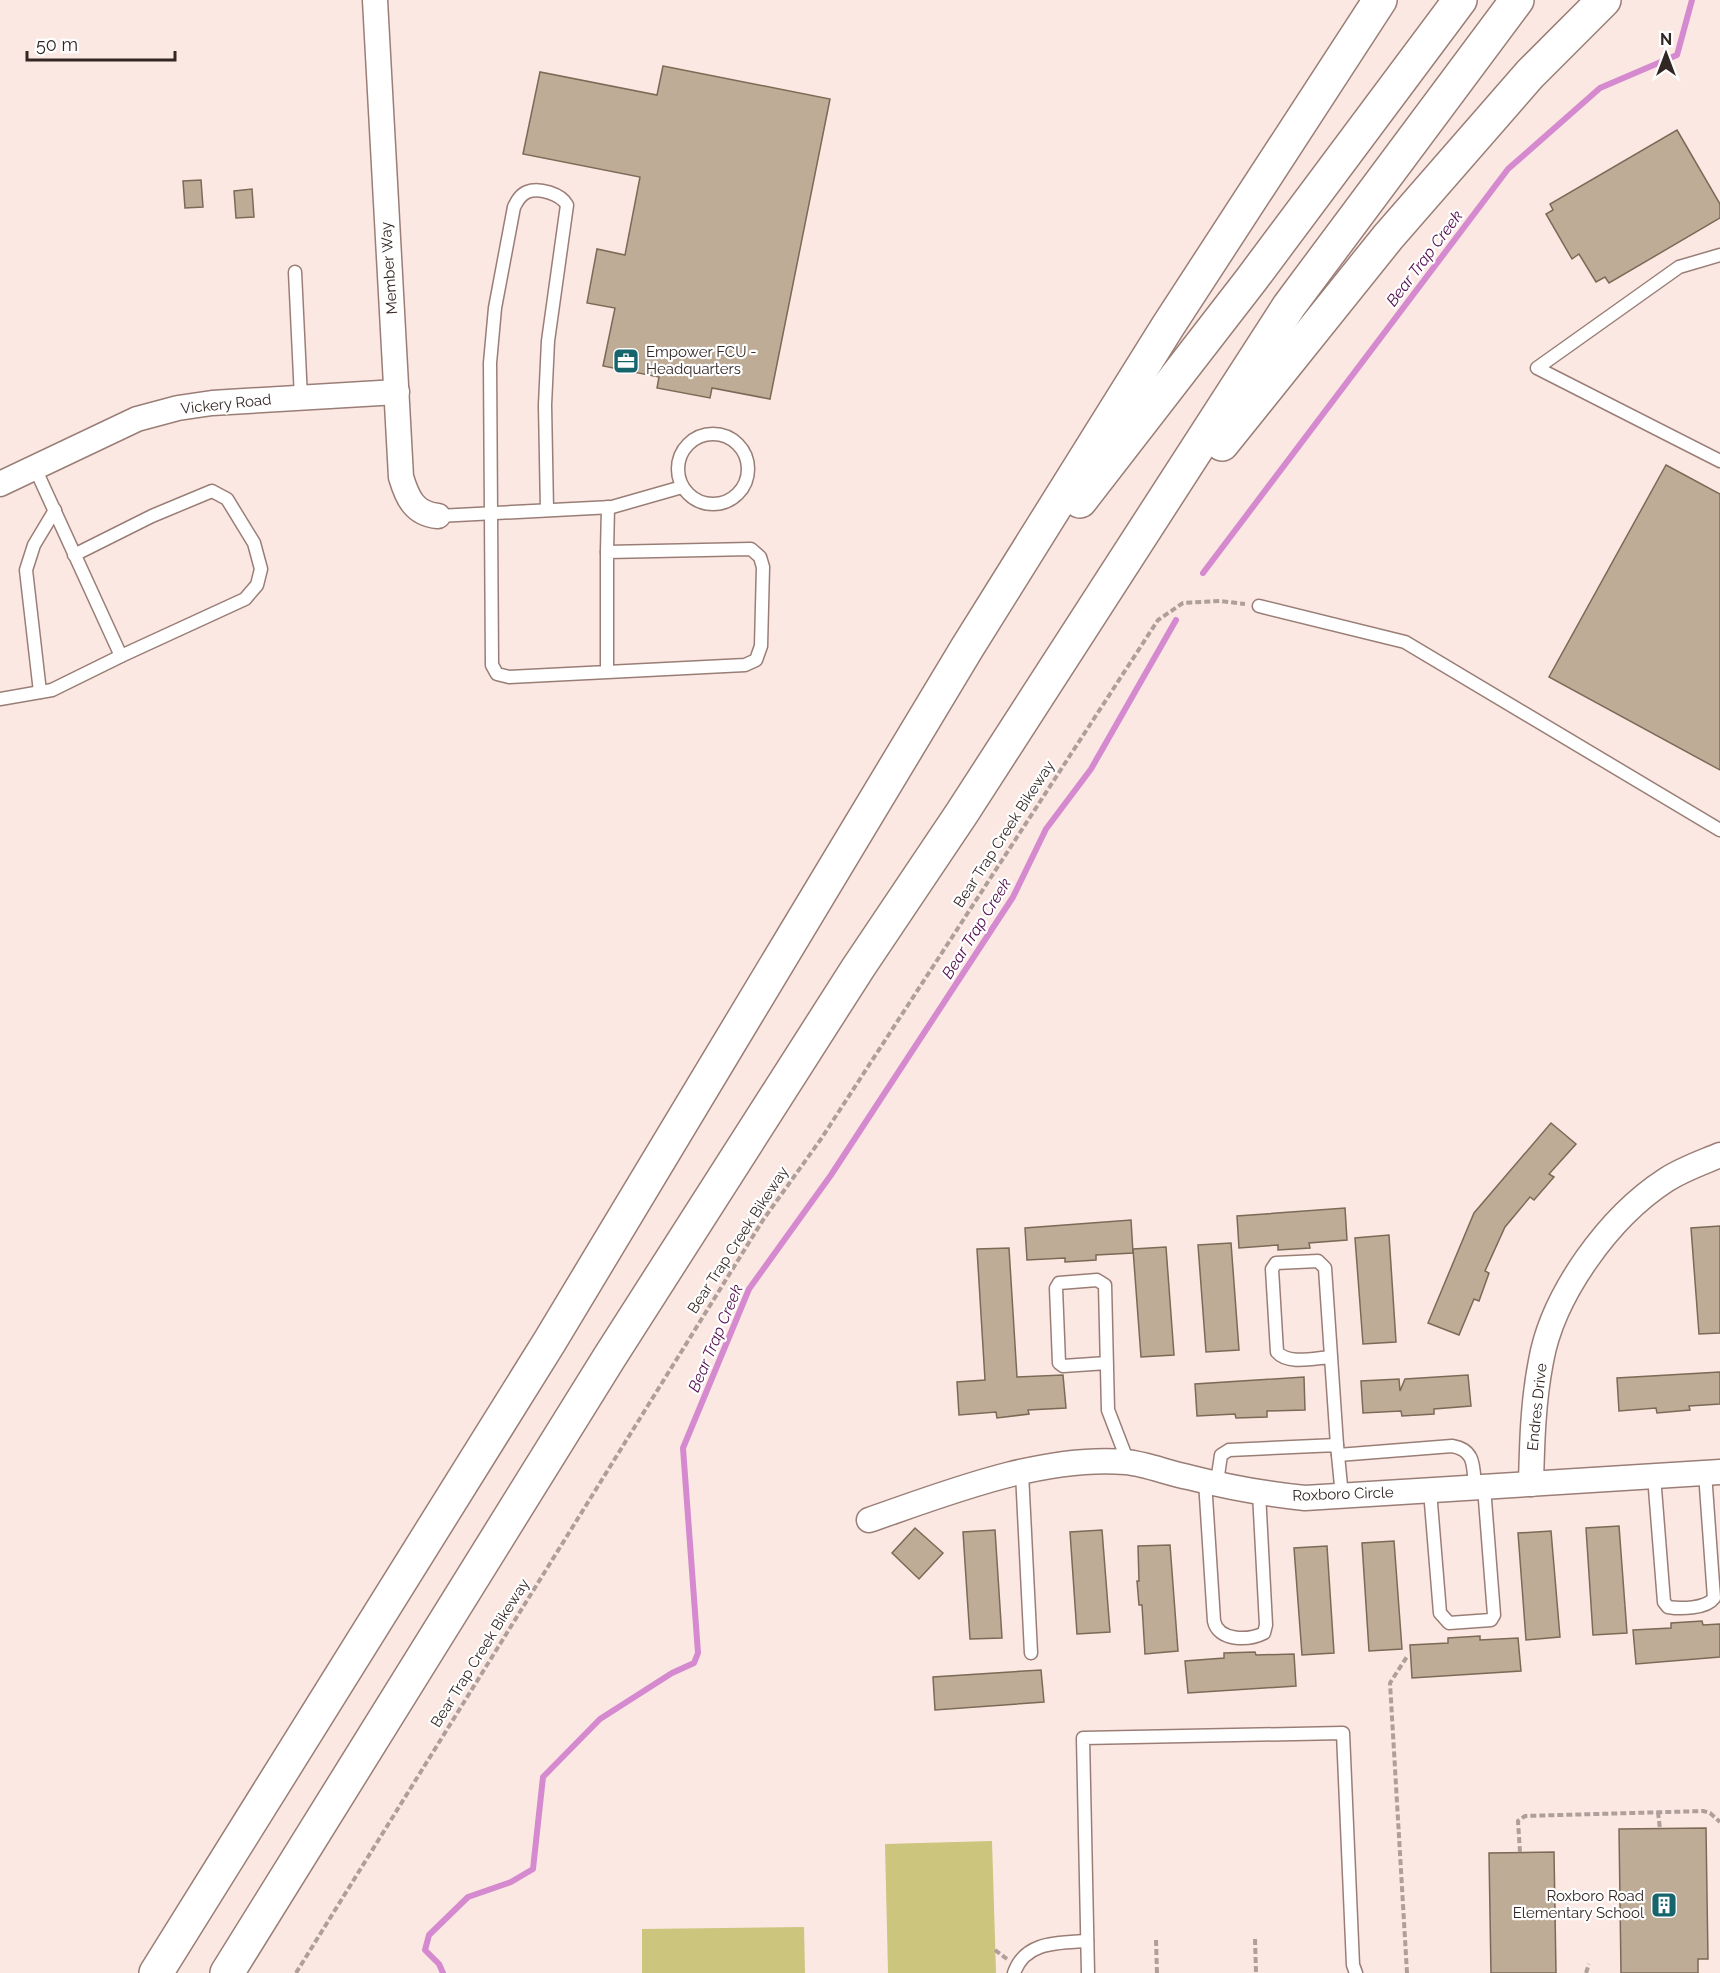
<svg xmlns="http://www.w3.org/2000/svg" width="1720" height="1973" viewBox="0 0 1720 1973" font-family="Raleway,sans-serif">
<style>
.green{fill:#cbc57d}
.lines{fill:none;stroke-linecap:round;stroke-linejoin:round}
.stream{stroke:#d589cf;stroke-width:6}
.building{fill:#bfac97;stroke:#7b6a56;stroke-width:1.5}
.lane-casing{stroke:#9a7e76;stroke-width:15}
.street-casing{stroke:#9a7e76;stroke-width:27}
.highway-casing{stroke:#9a7e76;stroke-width:36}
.path{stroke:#af9f9a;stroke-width:4;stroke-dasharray:6 3;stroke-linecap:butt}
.lane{stroke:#fff;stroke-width:12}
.street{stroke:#fff;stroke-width:24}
.highway{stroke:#fff;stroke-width:33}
.labels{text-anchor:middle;stroke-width:4.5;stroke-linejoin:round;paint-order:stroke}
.street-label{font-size:15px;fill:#332724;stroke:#fff}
.poi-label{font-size:15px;fill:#332724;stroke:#fff;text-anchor:start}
.water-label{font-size:16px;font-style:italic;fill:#500a4e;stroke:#fff}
</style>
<rect width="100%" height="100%" fill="#fbe8e2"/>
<g class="green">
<polygon points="992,1841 996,1973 888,1973 885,1844"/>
<polygon points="804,1927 805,1973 642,1973 642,1929"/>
</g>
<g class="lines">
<g class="stream">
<polyline points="1203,573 1508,169 1600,88 1677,55 1692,0"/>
<polyline points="443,1973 439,1964 425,1950 429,1935 468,1897 511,1882 533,1869 543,1777 600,1719 672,1673 694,1663 698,1653 683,1448 749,1289 831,1175 1013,897 1046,829 1091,769 1176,620"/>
</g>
</g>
<g class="building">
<polygon points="663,66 830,99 770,399 712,388 710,398 657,388 659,377 603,366 615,308 587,303 597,249 625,255 640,177 523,154 540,72 657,95"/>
<polygon points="1677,130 1720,204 1720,218 1609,283 1605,277 1596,282 1579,254 1572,259 1546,214 1553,210 1550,204"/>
<polygon points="201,180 203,207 185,208 183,181"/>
<polygon points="252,189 254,217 236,218 234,191"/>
<polygon points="1666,465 1720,494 1720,770 1549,677"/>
<polygon points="1551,1123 1576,1144 1549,1174 1554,1177 1534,1200 1530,1197 1505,1227 1485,1271 1489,1273 1479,1301 1474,1299 1459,1335 1428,1323 1474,1213"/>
<polygon points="1345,1208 1347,1240 1309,1243 1310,1248 1278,1250 1278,1245 1239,1248 1237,1216"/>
<polygon points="1131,1220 1133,1253 1096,1255 1096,1260 1065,1262 1065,1258 1027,1260 1025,1228"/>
<polygon points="1720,1226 1720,1333 1699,1334 1691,1228"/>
<polygon points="1389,1235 1396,1342 1363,1344 1355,1238"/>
<polygon points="1231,1243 1239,1350 1206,1352 1198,1245"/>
<polygon points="1166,1247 1174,1355 1141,1357 1133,1249"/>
<polygon points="1009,1248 1017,1377 1063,1375 1066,1408 1028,1410 1029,1414 997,1418 996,1412 959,1415 957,1382 985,1380 977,1249"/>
<polygon points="1720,1372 1720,1404 1689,1406 1690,1410 1657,1413 1656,1408 1619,1411 1617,1378"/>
<polygon points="1468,1375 1471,1406 1434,1409 1434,1414 1402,1416 1401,1411 1363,1413 1361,1381 1399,1379 1400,1391 1405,1379"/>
<polygon points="1304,1377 1305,1410 1267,1411 1267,1417 1236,1418 1235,1414 1197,1416 1195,1384"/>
<polygon points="1619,1526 1627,1633 1593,1635 1586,1528"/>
<polygon points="915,1528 943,1553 919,1579 892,1553"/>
<polygon points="995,1530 1002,1638 970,1639 963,1532"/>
<polygon points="1102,1530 1110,1632 1077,1634 1070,1532"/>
<polygon points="1551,1531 1560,1637 1526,1640 1518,1533"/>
<polygon points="1394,1541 1402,1649 1369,1651 1362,1543"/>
<polygon points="1170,1545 1178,1651 1145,1654 1142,1605 1139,1605 1137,1581 1139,1581 1138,1546"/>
<polygon points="1327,1546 1334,1653 1302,1655 1294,1548"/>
<polygon points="1702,1621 1703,1625 1720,1624 1720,1657 1636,1664 1633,1630 1671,1628 1671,1623"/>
<polygon points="1480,1636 1480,1640 1518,1638 1521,1671 1412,1678 1410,1645 1448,1643 1448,1638"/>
<polygon points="1255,1652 1256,1655 1294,1654 1296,1686 1188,1693 1185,1661 1224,1658 1224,1653"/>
<polygon points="1041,1670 1044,1702 935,1710 933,1677"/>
<polygon points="1706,1828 1708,1959 1698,1959 1698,1973 1621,1973 1619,1829"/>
<polygon points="1554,1852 1556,1973 1491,1973 1489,1853"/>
</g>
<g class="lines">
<defs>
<g id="lane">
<polyline points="1720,255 1679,267 1537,368 1720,461"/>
<polyline points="295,272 301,398"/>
<circle cx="713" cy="469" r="35"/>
<polyline points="35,468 121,656 245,599 257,585 261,569 254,543 227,499 212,491 152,516 74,555"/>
<path d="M547 510 545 405 548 341 567 205C561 194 539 187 527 192 520 195 517 201 514 207L495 308 490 363 492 665 497 674 509 677C588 673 667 669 745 665L756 660 761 646 763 567 760 557 751 549 607 552V672"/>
<polyline points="438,516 612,507 682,487"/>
<polyline points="607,552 608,507"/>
<polyline points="1259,606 1405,642 1720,830"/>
<polyline points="40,692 26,570 34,545 55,510"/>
<polyline points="0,699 52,690 121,656"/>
<path d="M1331 1357C1315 1358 1288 1365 1277 1352L1272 1269 1276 1263 1318 1261 1325 1268 1337 1445"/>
<polyline points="1107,1363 1063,1366 1059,1363 1056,1288 1059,1283 1097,1280 1105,1285 1108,1410 1128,1462"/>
<path d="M1338 1455 1452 1446C1476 1450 1473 1467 1475 1488"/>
<polyline points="1022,1473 1031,1653"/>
<path d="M1654 1476 1664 1602 1668 1607C1680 1609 1706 1609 1714 1598L1705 1473"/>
<path d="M1205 1481 1214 1621C1218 1641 1248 1641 1264 1633L1266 1625 1259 1493"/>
<polyline points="1217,1482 1221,1455 1229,1450 1337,1445 1342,1496"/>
<polyline points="1430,1491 1440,1613 1449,1623 1491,1620 1494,1615 1484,1487"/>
<path d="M1014 1973C1025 1941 1058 1943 1087 1941"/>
<polyline points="1088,1973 1083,1738 1343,1733 1353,1965 1356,1973"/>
</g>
<g id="street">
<path d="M375 0 401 477C407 497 414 514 438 516"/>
<polyline points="0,484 137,419 178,408 212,403 397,392"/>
<path d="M1531 1484C1532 1443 1533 1402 1541 1361 1553 1294 1609 1217 1666 1180 1683 1169 1701 1163 1720 1155"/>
<path d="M869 1520C947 1493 1042 1455 1126 1462 1146 1464 1168 1473 1188 1477 1227 1487 1265 1494 1305 1498L1720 1472"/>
</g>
<g id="highway">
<polyline points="1222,444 1388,237 1530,74 1604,0"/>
<polyline points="1080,501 1251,280 1460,0"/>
<polyline points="156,1973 550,1341 967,648 1168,326 1380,0"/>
<polyline points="227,1973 609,1358 858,968 962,813 1289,306 1517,0"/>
</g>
</defs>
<use href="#lane" class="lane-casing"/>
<use href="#street" class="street-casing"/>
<use href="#highway" class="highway-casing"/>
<g class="path">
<polyline points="1658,1812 1660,1829"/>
<polyline points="1520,1852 1518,1821 1525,1816 1703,1811 1710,1813 1720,1822"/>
<polyline points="1255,1939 1256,1973"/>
<polyline points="1156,1940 1157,1973"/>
<polyline points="995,1950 1007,1959"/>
<polyline points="296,1973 763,1220 821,1139 1158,620 1183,603 1220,601 1245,604"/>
<polyline points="1407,1973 1390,1683 1408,1655"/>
<polyline points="1586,1973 1589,1964"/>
</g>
<use href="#lane" class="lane"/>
<use href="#street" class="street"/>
<use href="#highway" class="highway"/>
</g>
<defs>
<symbol id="office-square" viewBox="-11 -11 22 22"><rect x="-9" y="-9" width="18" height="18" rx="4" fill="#16646c" stroke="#fff"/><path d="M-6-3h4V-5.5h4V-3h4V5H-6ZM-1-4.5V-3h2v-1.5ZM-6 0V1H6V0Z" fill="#fff"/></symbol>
<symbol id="building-square" viewBox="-11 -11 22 22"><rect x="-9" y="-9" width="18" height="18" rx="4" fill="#16646c" stroke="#fff"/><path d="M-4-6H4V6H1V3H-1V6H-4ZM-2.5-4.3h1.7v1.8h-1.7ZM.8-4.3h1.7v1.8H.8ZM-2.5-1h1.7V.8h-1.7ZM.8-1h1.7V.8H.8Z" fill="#fff"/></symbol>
</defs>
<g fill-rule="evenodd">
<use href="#office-square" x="611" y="346" width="30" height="30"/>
<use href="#building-square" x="1649" y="1890" width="30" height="30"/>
</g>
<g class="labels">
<g class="street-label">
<text transform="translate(389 268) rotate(-94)" y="5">Member Way</text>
<text transform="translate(226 404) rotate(-6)" y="5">Vickery Road</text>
<text transform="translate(1004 834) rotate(-57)" y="5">Bear Trap Creek Bikeway</text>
<text transform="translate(738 1240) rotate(-57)" y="5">Bear Trap Creek Bikeway</text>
<text transform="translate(1537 1407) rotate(-84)" y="5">Endres Drive</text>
<text transform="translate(1343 1494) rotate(-2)" y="5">Roxboro Circle</text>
<text transform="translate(480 1653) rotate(-58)" y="5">Bear Trap Creek Bikeway</text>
</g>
<g class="poi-label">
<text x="646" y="357">Empower FCU -<tspan x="646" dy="17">Headquarters</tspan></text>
<text x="1644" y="1901" text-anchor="end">Roxboro Road<tspan x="1644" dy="17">Elementary School</tspan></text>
</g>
<g class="water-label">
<text transform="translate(1424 258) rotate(-53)" y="6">Bear Trap Creek</text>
<text transform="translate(976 928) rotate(-58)" y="6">Bear Trap Creek</text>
<text transform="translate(715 1338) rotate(-67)" y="6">Bear Trap Creek</text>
</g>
</g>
<g transform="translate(1666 54)" stroke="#ffffff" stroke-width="4.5" paint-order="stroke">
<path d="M0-4.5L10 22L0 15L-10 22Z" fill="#332724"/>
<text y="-9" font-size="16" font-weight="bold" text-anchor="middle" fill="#332724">N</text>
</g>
<path d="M27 51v9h148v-9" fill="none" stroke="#332724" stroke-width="3"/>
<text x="36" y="51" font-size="18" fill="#332724" stroke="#ffffff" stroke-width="4.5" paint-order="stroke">50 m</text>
</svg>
